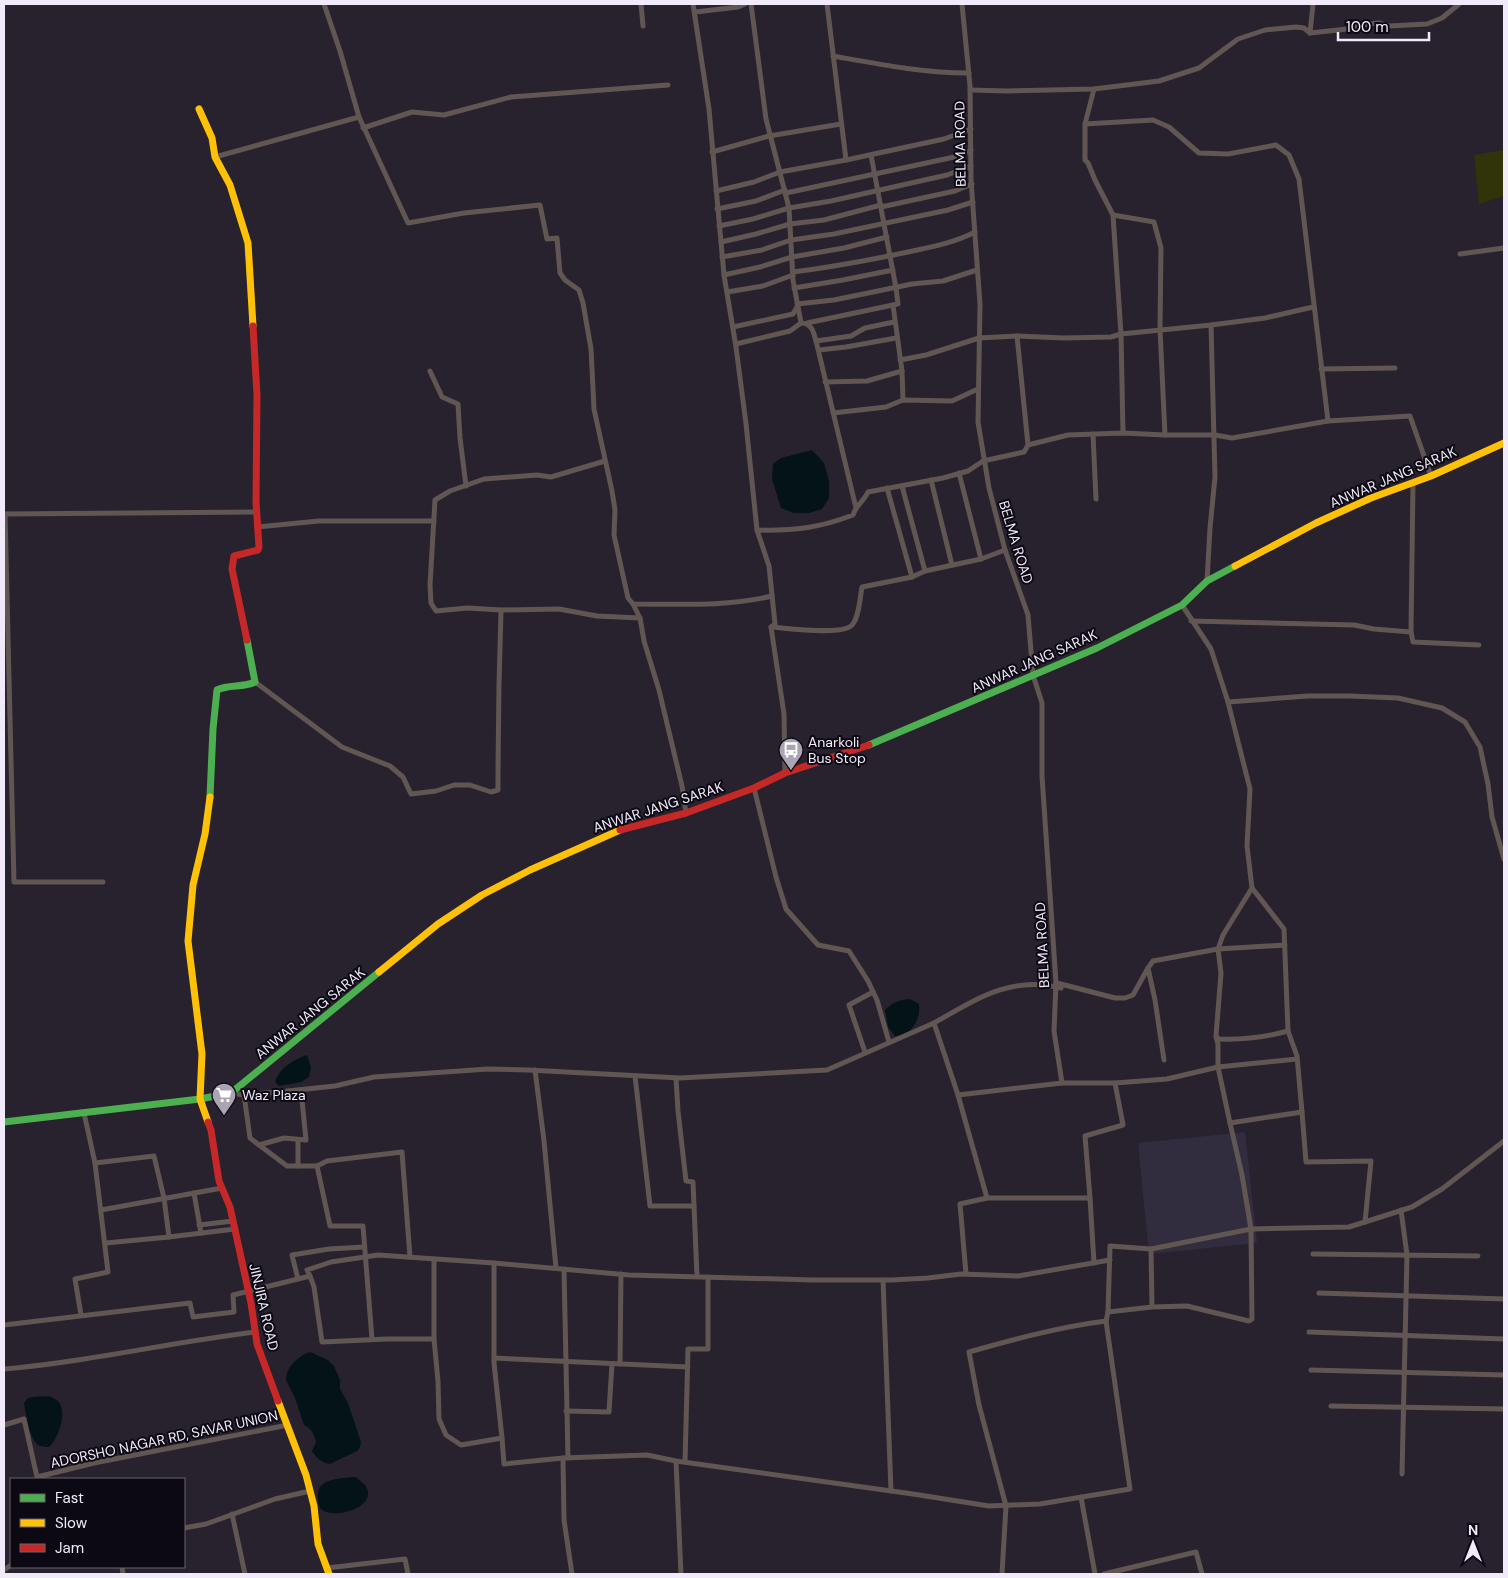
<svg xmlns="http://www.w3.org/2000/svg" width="1508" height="1578" viewBox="0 0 1508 1578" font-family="'DM Sans',sans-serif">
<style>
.commercial{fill:#322d3e}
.green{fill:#303408}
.water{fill:#041318}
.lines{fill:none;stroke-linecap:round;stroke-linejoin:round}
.street{stroke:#625653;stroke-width:5}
.fast{stroke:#4caf50;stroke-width:7}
.slow{stroke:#ffc107;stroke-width:7}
.jam{stroke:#c62828;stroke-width:7}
.labels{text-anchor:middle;stroke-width:4;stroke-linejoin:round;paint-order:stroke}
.street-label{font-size:14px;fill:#f0eafa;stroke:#0d0913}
.poi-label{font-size:14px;fill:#f0eafa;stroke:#0d0913;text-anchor:start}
</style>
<rect width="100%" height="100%" fill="#27222e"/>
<polygon class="commercial" points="1245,1132 1257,1243 1149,1254 1138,1143"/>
<polygon class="green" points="1504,150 1504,196 1479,204 1474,155"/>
<g class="water">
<polygon points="812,450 824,463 829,481 829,498 822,509 809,513 794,513 781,508 772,479 773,464 781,458"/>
<path d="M910 999 919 1004C921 1019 911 1037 895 1036L888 1027 885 1010C893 1002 899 1000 910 999Z"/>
<path d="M307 1055 311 1067 309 1077 301 1082 279 1086 275 1082C279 1068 295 1059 307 1055Z"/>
<path d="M310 1352 328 1360 334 1366 340 1380V1389L348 1403 361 1442 360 1447 357 1451 330 1464C322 1463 316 1458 312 1451L316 1442C314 1434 312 1429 304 1425L295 1398 286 1380C286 1366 299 1356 310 1352Z"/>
<path d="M33 1397C39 1397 48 1395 53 1398 71 1404 59 1438 49 1447 45 1447 40 1447 37 1444 29 1436 26 1414 24 1403L28 1398Z"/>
<path d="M356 1477C359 1480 362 1482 365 1485 381 1506 334 1521 321 1509 318 1506 318 1502 318 1498 318 1494 318 1491 320 1487 327 1478 345 1478 356 1477Z"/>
</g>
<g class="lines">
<g class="street">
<polyline points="324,4 340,51 359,117"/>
<polyline points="641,4 643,26"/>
<polyline points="693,4 709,109 724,275 736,347 746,424 757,530 769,566 775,624 771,627 784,714 785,773"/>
<path d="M751 4 766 119 789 208 793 280 801 323C813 323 814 334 817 345L856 508"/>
<polyline points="827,4 846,160"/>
<polyline points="962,4 970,86 971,180 980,304 978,422 989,488 1005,550 1028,615 1033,675 1042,703 1042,776 1056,983 1054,1031 1062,1083"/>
<polyline points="695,12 738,7 745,4"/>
<polyline points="1310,33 1313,4"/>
<path d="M833 56C878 64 923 73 969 73"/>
<polyline points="1094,89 1085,124 1153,120 1169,127 1199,153 1228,154 1276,145 1289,155 1299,179 1328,421"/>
<polyline points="970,90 1007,91 1094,89 1159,81 1199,68 1238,39 1265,30 1296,27 1304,28 1310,33 1347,29 1367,24 1379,23 1389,26 1427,24 1442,18 1459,4"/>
<polyline points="1085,124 1085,160 1088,163 1095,180 1113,215 1121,334 1123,433"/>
<polyline points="363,128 412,112 444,115 511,97 668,85"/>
<polyline points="712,152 769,136 841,124"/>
<polyline points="871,155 896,288 898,304 893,305 902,371 903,400"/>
<path d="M215 157 359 117 408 223 464 213 540 205 547 239 557 238 560 273 565 280 579 290 583 303 591 349 594 409 612 491 615 510 614 535 628 598 633 604C679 604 726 607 772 596"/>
<polyline points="716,191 754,182 780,172 846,160 944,139 971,129"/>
<polyline points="786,193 959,156 971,150"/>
<polyline points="881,207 955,191 972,184"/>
<polyline points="717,209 756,201 785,190"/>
<polyline points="1113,215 1154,222 1161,248 1160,329 1165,435"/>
<polyline points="719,226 753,219 789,208 831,201 947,175 971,166"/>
<polyline points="721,242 756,234 790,224 824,220 881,205"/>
<polyline points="1460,254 1504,248"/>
<polyline points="722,257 762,250 791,240 834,234 948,210 973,202"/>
<path d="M793 272C832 267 870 260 908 252 931 247 954 243 975 232"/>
<polyline points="724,275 760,267 792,257 844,248 887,237"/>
<polyline points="794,288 843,280 893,270"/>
<polyline points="727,292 763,286 793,275"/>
<polyline points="797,304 834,300 912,284 943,281 977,270"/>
<polyline points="807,323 893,305"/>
<polyline points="733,327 793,314 797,307"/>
<polyline points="1017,336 1028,445"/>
<polyline points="816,341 851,336 865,328 894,322"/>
<polyline points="736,344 790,331 801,323"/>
<polyline points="819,350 846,347 896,338"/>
<polyline points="900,360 926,355 979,338 1017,336 1064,338 1111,337 1121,334 1211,325 1265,318 1313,307"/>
<polyline points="1321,369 1395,368"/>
<polyline points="430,371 442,397 458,404 460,438 466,486"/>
<polyline points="825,382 867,381 902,371"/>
<polyline points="833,413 886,407 903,400 952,401 978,389"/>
<polyline points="1093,434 1096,499"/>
<polyline points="959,473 981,559"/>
<polyline points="931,480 952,565"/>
<polyline points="902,486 925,571"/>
<polyline points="887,488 912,577"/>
<polyline points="4,514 257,512"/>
<polyline points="5,514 14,882 103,882"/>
<polyline points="257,527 319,521 434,521"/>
<path d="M757 530C794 531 819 528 853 515 856 505 864 501 868 492L943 478 968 471 983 461 1024 452 1028 445 1068 435 1123 433 1165 435H1215L1232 438 1328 421 1410 416 1431 476"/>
<polyline points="1207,581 1210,528 1215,477 1211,325"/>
<polyline points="633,604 640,618 644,641 659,690 682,786 686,813"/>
<path d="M1182 605 1211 649 1228 702 1250 789 1247 846 1252 888 1223 935 1218 949 1221 973 1216 1036 1219 1039C1243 1040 1266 1037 1288 1031"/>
<polyline points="501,610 467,608 436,611 431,603 430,585 435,500 450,491 484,479 537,475 551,477 605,461"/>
<polyline points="1191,621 1354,625 1374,629 1411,632 1413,642 1479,645"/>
<path d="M771 627C786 628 843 636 852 625 859 618 860 597 862 587L912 577 925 571 981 559 1005 550"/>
<polyline points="1411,632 1413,483"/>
<path d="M255 682 342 747 390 766 403 777 411 794 436 791 454 785H470L491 792 498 790C498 730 499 670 501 610L559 609 597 616 640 618"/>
<polyline points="1228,702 1308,696 1350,696 1398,698 1442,708 1465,722 1480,747 1488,784 1492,817 1504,859"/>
<polyline points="754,788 776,877 786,909 818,945 849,951 868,981 877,1000 889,1042"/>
<polyline points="1252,888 1284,929 1288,1031 1297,1056 1302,1112"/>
<polyline points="1057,983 1115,998 1125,998 1133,995 1148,968"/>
<path d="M934 1023C975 1000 1011 975 1061 988L1056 983"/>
<polyline points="1216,1037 1218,1044 1218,1067 1230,1123 1302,1112 1306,1162 1371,1161 1365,1222 1412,1207 1442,1189 1504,1141"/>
<polyline points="865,1052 849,1005 873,992"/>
<polyline points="1164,1060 1155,1000 1148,968 1153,961 1218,949 1285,945"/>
<polyline points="535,1070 544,1141 556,1268"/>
<polyline points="635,1076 650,1206 694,1206"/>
<polyline points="676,1078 678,1111 686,1181 693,1182 697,1276"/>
<polyline points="231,1093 244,1095 278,1092 335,1086 374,1077 488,1069 528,1070 680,1078 827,1070 934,1023 958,1095 987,1198 1090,1198 1085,1136 1123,1125 1115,1083"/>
<polyline points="244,1095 250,1138 287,1166 317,1166 327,1161 402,1152 410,1257"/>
<polyline points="958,1095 1062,1083 1115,1083 1167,1079 1218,1067 1297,1059"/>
<polyline points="1230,1123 1242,1175 1251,1229 1349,1227 1365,1222"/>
<polyline points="298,1140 298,1166"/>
<polyline points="259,1145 284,1138 306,1140 301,1090"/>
<polyline points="95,1163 154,1156 164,1198 169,1237 106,1243"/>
<polyline points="317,1166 330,1226 363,1226 372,1339"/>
<polyline points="194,1193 201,1233"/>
<polyline points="1090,1198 1094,1263"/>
<polyline points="101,1210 222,1188"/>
<polyline points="1401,1210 1407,1255 1402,1474"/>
<polyline points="199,1225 233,1221"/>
<polyline points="169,1237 235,1229"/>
<polyline points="1313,1254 1478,1256"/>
<polyline points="434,1259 434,1339"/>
<polyline points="494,1263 494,1363 502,1438"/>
<polyline points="564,1269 568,1458"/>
<polyline points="966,1274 960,1204 987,1198"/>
<polyline points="310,1276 307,1270 331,1262 378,1255 494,1263 629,1275 813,1280 892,1280 928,1278 961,1274 1018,1276 1110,1260"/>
<polyline points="298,1279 292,1255 329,1249 364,1247"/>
<polyline points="883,1280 891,1491"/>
<polyline points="1319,1293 1504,1299"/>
<polyline points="1108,1312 1110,1246 1151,1249"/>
<polyline points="81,1315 75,1279 108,1272 95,1163 84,1113"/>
<polyline points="4,1325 190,1303 193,1317 234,1312 233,1295 310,1276 314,1287 322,1342 387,1339 434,1339 438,1381 439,1419 446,1435 461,1445 502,1438 504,1464 563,1458 647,1455 676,1461 913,1494 989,1506 1040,1504 1130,1489 1106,1321"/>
<polyline points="1309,1332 1504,1339"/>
<polyline points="494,1358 688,1367"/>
<polyline points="620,1364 621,1274"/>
<path d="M4 1369C88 1362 171 1342 255 1332"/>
<polyline points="1311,1370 1504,1375"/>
<polyline points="1331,1406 1504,1409"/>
<polyline points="566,1411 609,1412 612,1364"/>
<polyline points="4,1425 24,1419 37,1477 94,1463 288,1425"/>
<polyline points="563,1458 564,1520 572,1574"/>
<polyline points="676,1461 681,1574"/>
<polyline points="685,1462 688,1349 708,1349 708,1277"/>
<polyline points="1081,1497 1095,1574"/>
<polyline points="232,1514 245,1574"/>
<polyline points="184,1528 206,1524 275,1499 310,1491"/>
<polyline points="122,1567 123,1574"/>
<polyline points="327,1568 405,1559 408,1574"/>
<polyline points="4,1570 11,1565"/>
<path d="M1002 1574 1006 1506 979 1405 969 1352C1015 1339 1059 1327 1106 1321L1108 1312 1152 1307 1187 1306 1249 1321 1252 1319 1251 1229 1151 1249 1152 1307"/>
<polyline points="1104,1574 1196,1552 1202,1574"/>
</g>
<g class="fast">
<polyline points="869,745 1097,648 1182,605 1207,581 1235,566"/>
<path d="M210 797 213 729 217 690C229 684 243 688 255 682L247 640"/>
<polyline points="4,1122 200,1099 231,1093 379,972"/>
</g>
<g class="slow">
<polyline points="199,109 212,138 215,157 230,185 248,243 253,326"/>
<polyline points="1235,566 1316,523 1371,498 1431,476 1504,443"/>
<polyline points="379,972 438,924 482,895 530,870 620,830"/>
<polyline points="208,1122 200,1099 202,1054 188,941 193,885 205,834 210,797"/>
<polyline points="278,1401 306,1475 314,1506 318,1544 329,1574"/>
</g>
<g class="jam">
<polyline points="247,640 232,569 234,556 258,550 259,547 256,502 257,395 253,326"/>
<polyline points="620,830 686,813 754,788 785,773 869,745"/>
<polyline points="208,1122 211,1130 219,1181 230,1207 251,1303 257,1344 278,1401"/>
</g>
</g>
<defs>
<symbol id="bus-pin" viewBox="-11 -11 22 30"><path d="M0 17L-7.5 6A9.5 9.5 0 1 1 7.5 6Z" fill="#aaa4b3" stroke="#0d0913"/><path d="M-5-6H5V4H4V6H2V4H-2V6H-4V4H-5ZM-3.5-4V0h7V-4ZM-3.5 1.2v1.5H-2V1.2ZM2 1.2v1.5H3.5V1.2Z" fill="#fff"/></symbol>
<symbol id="supermarket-pin" viewBox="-11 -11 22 30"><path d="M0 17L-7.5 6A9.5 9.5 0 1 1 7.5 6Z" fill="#aaa4b3" stroke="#0d0913"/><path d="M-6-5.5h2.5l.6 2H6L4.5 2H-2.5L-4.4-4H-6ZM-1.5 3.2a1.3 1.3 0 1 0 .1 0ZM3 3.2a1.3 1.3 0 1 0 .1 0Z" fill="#fff"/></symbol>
</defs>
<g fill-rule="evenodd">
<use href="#bus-pin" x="777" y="736" width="28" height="38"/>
<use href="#supermarket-pin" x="210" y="1081" width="28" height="38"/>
</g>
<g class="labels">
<g class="street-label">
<text transform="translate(960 144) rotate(-91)" y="5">BELMA ROAD</text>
<text transform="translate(1393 477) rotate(-23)" y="5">ANWAR JANG SARAK</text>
<text transform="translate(1016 542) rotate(73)" y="5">BELMA ROAD</text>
<text transform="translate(1034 661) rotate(-24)" y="5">ANWAR JANG SARAK</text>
<text transform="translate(658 807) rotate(-18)" y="5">ANWAR JANG SARAK</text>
<text transform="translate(1042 945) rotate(-93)" y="5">BELMA ROAD</text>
<text transform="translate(310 1013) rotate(-39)" y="5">ANWAR JANG SARAK</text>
<text transform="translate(264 1307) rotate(77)" y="5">JINJIRA ROAD</text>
<text transform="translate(164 1439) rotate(-12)" y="5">ADORSHO NAGAR RD, SAVAR UNION</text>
</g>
<g class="poi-label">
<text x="808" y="747">Anarkoli<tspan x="808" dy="16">Bus Stop</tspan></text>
<text x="242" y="1100">Waz Plaza</text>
</g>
</g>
<rect width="1508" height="1578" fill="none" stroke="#f0eafa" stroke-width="10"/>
<rect x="10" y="1478" width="175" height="90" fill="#0d0913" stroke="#68636f"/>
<rect x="20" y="1494" width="25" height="8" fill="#4caf50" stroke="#68636f"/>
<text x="55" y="1503" font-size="15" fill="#f0eafa">Fast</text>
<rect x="20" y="1519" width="25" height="8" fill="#ffc107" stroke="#68636f"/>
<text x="55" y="1528" font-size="15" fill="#f0eafa">Slow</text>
<rect x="20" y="1544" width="25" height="8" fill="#c62828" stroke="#68636f"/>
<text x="55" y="1553" font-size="15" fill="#f0eafa">Jam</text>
<g transform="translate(1473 1543)" stroke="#0d0913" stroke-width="4" paint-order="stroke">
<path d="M0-4L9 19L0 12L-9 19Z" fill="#f0eafa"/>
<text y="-8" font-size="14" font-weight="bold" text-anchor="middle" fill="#f0eafa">N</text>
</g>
<path d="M1338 32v8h91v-8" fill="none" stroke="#f0eafa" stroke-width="2.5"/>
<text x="1346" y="32" font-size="15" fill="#f0eafa" stroke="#0d0913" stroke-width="4" paint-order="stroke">100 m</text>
</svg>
